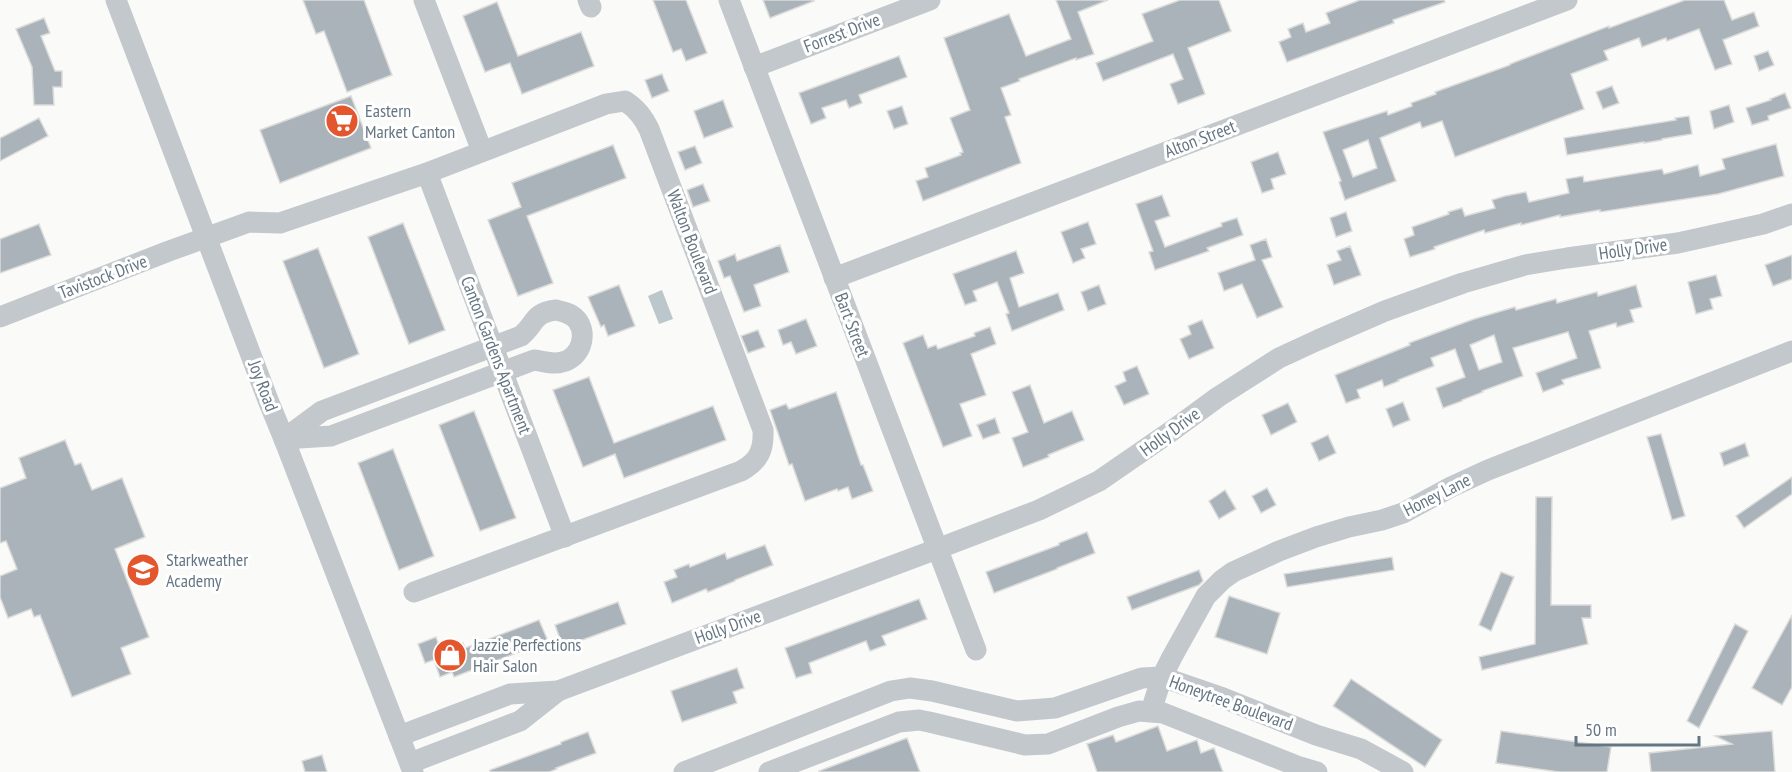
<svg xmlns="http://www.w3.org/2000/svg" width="1792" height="772" viewBox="0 0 1792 772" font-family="'PT Sans Narrow',sans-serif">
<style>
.water{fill:#bbc7cb}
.building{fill:#aab3b9;stroke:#dcdcda;stroke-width:1.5;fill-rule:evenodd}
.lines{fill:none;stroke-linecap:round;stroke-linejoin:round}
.minor{stroke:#c3c8cc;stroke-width:21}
.labels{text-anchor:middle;stroke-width:6;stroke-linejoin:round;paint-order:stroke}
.street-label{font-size:18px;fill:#657683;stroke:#fff}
.poi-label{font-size:18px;fill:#657683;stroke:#fff;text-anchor:start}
</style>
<rect width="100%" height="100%" fill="#fafaf8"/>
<polygon class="water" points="662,290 673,319 659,324 648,296"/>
<g class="building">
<polygon points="303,0 364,0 392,75 347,92 324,31 316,34"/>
<polygon points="653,0 686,0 707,53 686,61 681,49 673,52"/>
<polygon points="763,0 814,0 814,1 770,18"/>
<polygon points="1056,0 1108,0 1078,12 1094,54 1076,60 1076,58 1019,79 1020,81 1001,88 1011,115 1005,117 1021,163 923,201 916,181 928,177 925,168 961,155 960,153 963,152 950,118 970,110 944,38 1009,14 1026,56 1071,39"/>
<polygon points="1180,0 1219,0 1231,31 1188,48 1205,94 1178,104 1170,84 1183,79 1173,54 1103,81 1096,63 1153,41 1142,14"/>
<polygon points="1360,0 1444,0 1445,2 1393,20 1394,23 1287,62 1279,42 1291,37 1288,29 1303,23 1306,32 1330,23 1326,13"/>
<path d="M1685 0H1724L1732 20 1754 12 1759 26 1723 40 1732 64 1715 70 1699 29 1667 41 1666 38 1642 47 1639 38 1604 51 1608 60 1571 74 1584 109 1455 157 1442 121 1422 128 1420 122 1380 138 1396 181 1345 200 1339 182 1341 181 1323 132 1387 111 1388 115 1412 106 1411 103 1436 94 1435 92 1510 65V64L1609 26V28ZM1368 140 1377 168 1353 177 1343 150Z"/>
<polygon points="497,2 518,56 581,32 594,66 522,94 510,63 485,72 463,16"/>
<polygon points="44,18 50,33 41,36 55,71 62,71 62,87 53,87 54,105 34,105 32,67 16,29"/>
<polygon points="1768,51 1774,65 1759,71 1754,56"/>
<polygon points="899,56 907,77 859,95 862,103 849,108 846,100 822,108 826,118 811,124 799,93"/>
<polygon points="662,74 669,91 652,98 645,80"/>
<polygon points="1612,86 1619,103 1603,109 1596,92"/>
<polygon points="1785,93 1791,108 1768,116 1769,120 1752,125 1746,108 1771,100 1770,99"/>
<polygon points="351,96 371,148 280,183 260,130"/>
<polygon points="723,100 733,127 704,138 694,111"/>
<polygon points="1729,105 1734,122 1714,129 1710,111"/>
<polygon points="902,106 908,124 894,129 887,111"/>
<polygon points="1689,116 1692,134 1662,139 1662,140 1644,143 1644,142 1567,155 1564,138 1676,120 1675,118"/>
<polygon points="39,118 48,136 0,161 0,138"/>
<polygon points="1776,144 1784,176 1718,194 1600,212 1600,210 1560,217 1560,215 1521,225 1521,223 1485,233 1484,230 1434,247 1435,249 1410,257 1404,239 1414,235 1412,227 1449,214 1448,212 1462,208 1465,216 1495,208 1492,200 1505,196 1526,192 1529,202 1569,193 1566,179 1583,176 1584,182 1662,169 1664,174 1698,165 1700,176 1725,169 1722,159"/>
<polygon points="613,145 626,178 527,216 553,283 518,296 488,220 521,207 512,183"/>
<polygon points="695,146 702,163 685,170 678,152"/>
<polygon points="1278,152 1286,174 1271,179 1274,189 1262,193 1251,162"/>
<polygon points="703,184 710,201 693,207 687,190"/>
<polygon points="1162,195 1170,216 1155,221 1165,247 1222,226 1221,223 1237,218 1243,235 1207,248 1209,251 1155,270 1149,252 1153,251 1136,204"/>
<polygon points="1346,212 1352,231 1336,237 1330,218"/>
<polygon points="1088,222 1096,244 1081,249 1085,258 1073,263 1061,232"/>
<polygon points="403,223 445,330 409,344 368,237"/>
<polygon points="39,224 51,255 0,273 0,239"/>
<polygon points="1266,239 1272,257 1262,260 1283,307 1257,318 1242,284 1224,291 1218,273 1255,260 1250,245"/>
<polygon points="780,245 789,272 754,285 761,306 744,312 730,276 724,278 718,261 735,254 737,261"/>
<polygon points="1350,246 1361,275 1334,285 1327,265 1341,260 1337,251"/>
<polygon points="318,248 359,354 324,368 283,261"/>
<polygon points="1016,251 1024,273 1010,278 1019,307 1058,293 1064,310 1012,331 1006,314 1009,313 997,282 973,291 977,301 965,305 953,274"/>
<polygon points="1792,255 1792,279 1773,286 1765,265"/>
<polygon points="1716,275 1722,296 1710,299 1713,309 1696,314 1688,282"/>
<polygon points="619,285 635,326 608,336 604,325 601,327 588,297"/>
<polygon points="1099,285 1106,304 1088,311 1081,292"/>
<path d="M1636 285 1642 307 1630 310 1634 322 1617 327 1616 323 1589 331 1601 368 1562 380 1564 384 1543 392 1536 373 1577 358 1568 332 1513 348 1523 376 1482 391 1483 392 1462 400V401L1443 408 1436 388 1465 377 1455 349 1431 358 1434 366 1398 380 1399 381 1384 387 1382 380 1357 390 1360 398 1346 403 1335 375 1410 345 1409 343 1474 319 1515 307 1516 310 1556 299 1557 303 1597 292 1598 296ZM1494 335 1502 362 1479 370 1470 345Z"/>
<polygon points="806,319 817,346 796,354 791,342 783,345 778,330"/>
<polygon points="1202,320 1214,348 1189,359 1180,339 1191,334 1188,326"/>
<polygon points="990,327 996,344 971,354 986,395 960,404 972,436 943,447 903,343 923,335 928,348 936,345 938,349 975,336 974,333"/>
<polygon points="758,330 765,347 748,353 741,336"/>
<polygon points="1137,366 1149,394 1124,405 1115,386 1126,381 1123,372"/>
<polygon points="589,377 614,443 713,406 726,440 624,478 615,454 583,467 553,390"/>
<polygon points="1030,385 1044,423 1072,411 1084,440 1048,455 1049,457 1023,467 1012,438 1028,432 1012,392"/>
<polygon points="836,392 861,465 863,465 873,491 852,499 848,487 838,491 837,489 805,501 792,464 789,465 770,410 786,404 789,409"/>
<polygon points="1403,402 1410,420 1393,427 1386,409"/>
<polygon points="1288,403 1297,422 1271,435 1262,415"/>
<polygon points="474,411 516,518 480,531 439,425"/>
<polygon points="995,418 1000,433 983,439 977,425"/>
<polygon points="1661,434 1685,516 1672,520 1647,437"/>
<polygon points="1328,435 1336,453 1319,461 1311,443"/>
<polygon points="65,440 75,465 81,463 92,490 122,478 145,537 115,549 149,637 121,648 131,674 72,697 40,615 34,617 31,609 8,618 0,597 0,576 17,569 6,541 0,543 0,488 26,478 19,458"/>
<polygon points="1745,443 1749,456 1724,466 1720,453"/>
<polygon points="393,449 434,556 399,570 358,463"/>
<polygon points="1792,477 1792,494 1744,528 1736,516"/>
<polygon points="1267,488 1276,505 1261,513 1252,496"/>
<polygon points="1225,490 1236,509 1219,519 1209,501"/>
<polygon points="1536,497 1552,497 1551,605 1591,605 1591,618 1582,618 1588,644 1482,670 1479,657 1535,644"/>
<polygon points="1087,532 1095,553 1057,568 1057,569 994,593 986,572 1059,545 1059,543"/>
<polygon points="765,545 773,565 735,580 735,581 708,592 706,589 672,603 664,582 677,577 674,570 689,564 690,567 725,553 727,559"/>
<polygon points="1392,557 1394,570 1287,587 1284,574"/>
<polygon points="1199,570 1203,581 1199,585 1132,610 1127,597"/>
<polygon points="1501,572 1514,577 1491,631 1479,625"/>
<polygon points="1229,596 1280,613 1267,654 1215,637"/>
<polygon points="919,599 927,619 882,636 886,645 870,651 866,641 809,663 812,673 796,678 785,648"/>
<polygon points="618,602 626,624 563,647 555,625"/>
<polygon points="1792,615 1792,687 1782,705 1752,688"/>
<polygon points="539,620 548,641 454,677 452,672 440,677 434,660 425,663 418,644 436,637 441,651 463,643 465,648"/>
<polygon points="1735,624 1748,631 1699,728 1687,721"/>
<polygon points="737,668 744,688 733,692 737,703 682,722 671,691"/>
<polygon points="1351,679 1442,740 1425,767 1333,706"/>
<polygon points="1158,726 1167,751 1197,740 1201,753 1214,748 1223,772 1097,772 1087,744 1113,735 1116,742"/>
<polygon points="1501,731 1611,747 1607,772 1559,772 1496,763"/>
<polygon points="1772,731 1775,772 1651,772 1649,753 1732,744 1715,736"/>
<polygon points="588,732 596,753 556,768 557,769 549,772 490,772 490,770 561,744 561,742"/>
<polygon points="907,738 920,772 819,772 819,771"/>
<polygon points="322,755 327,772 305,772 302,761"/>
</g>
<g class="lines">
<g class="minor">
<polyline points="116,0 268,400 284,439 413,772"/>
<polyline points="424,0 482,151"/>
<polyline points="588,0 591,7"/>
<polyline points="729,0 976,650"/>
<polyline points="754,67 930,0"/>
<polyline points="427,173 565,537"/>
<polyline points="834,278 1567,0"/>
<path d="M556 310C564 312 571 313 577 320 588 334 581 358 562 362 553 365 543 361 534 360L331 436 284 439 322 411 521 336C536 324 532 313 556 310Z"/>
<path d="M0 317 169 251 249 222 280 223 427 173 606 104 625 101C637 109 643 117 649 129L763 430C764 450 759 461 741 471L414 592"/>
<polyline points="1151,711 1162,677 1172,657 1206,596 1222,580 1233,572 1279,551 1316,537 1349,527 1382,520 1403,513 1451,487 1488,470 1792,351"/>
<polyline points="399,736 510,694 558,691 937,549 1039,510 1099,481 1173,430 1218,397 1279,358 1318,340 1385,311 1463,283 1525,265 1567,258 1678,243 1763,224 1792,214"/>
<polyline points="410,763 520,721 558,691"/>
<polyline points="684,772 891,691 910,688 932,691 1017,711 1055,708 1142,678 1162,677 1223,698 1316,735 1361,749 1403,772"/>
<polyline points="769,772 899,722 919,720 929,722 1025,745 1048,744 1118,717 1139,711 1163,713 1297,766 1317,772"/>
</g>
</g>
<defs>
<symbol id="supermarket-disc" viewBox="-11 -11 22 22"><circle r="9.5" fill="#e4572e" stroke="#fff"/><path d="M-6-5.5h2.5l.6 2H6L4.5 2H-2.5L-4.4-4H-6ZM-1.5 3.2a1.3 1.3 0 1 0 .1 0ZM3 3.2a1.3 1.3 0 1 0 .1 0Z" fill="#fff"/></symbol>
<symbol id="school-disc" viewBox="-11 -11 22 22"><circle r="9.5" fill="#e4572e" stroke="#fff"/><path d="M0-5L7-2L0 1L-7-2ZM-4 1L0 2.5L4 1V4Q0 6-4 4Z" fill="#fff"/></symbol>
<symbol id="shop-disc" viewBox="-11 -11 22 22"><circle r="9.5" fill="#e4572e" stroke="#fff"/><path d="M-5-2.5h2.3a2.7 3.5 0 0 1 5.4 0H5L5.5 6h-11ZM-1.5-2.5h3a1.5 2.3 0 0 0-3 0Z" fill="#fff"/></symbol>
</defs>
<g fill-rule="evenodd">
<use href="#supermarket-disc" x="323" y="102" width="38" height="38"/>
<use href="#school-disc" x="124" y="551" width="38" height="38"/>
<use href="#shop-disc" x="431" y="636" width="38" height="38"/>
</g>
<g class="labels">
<g class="street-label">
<text transform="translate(842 33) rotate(-21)" y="6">Forrest Drive</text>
<text transform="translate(1200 139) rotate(-21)" y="6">Alton Street</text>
<text transform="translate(692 242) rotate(69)" y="6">Walton Boulevard</text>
<text transform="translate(1633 249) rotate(-8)" y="6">Holly Drive</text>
<text transform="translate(103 277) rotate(-21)" y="6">Tavistock Drive</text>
<text transform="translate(852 325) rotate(69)" y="6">Bart Street</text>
<text transform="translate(496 355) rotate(69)" y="6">Canton Gardens Apartment</text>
<text transform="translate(263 386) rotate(69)" y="6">Joy Road</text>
<text transform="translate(1170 432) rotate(-36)" y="6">Holly Drive</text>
<text transform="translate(1437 495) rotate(-27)" y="6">Honey Lane</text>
<text transform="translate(728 627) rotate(-20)" y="6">Holly Drive</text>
<text transform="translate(1231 703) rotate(20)" y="6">Honeytree Boulevard</text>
</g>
<g class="poi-label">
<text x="365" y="117">Eastern<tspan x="365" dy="21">Market Canton</tspan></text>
<text x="166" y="566">Starkweather<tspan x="166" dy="21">Academy</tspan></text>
<text x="473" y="651">Jazzie Perfections<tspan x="473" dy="21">Hair Salon</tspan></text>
</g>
</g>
<path d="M1576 736v9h123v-9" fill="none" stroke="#657683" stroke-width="3"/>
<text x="1585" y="736" font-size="18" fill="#657683" stroke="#ffffff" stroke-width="4.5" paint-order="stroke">50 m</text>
</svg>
